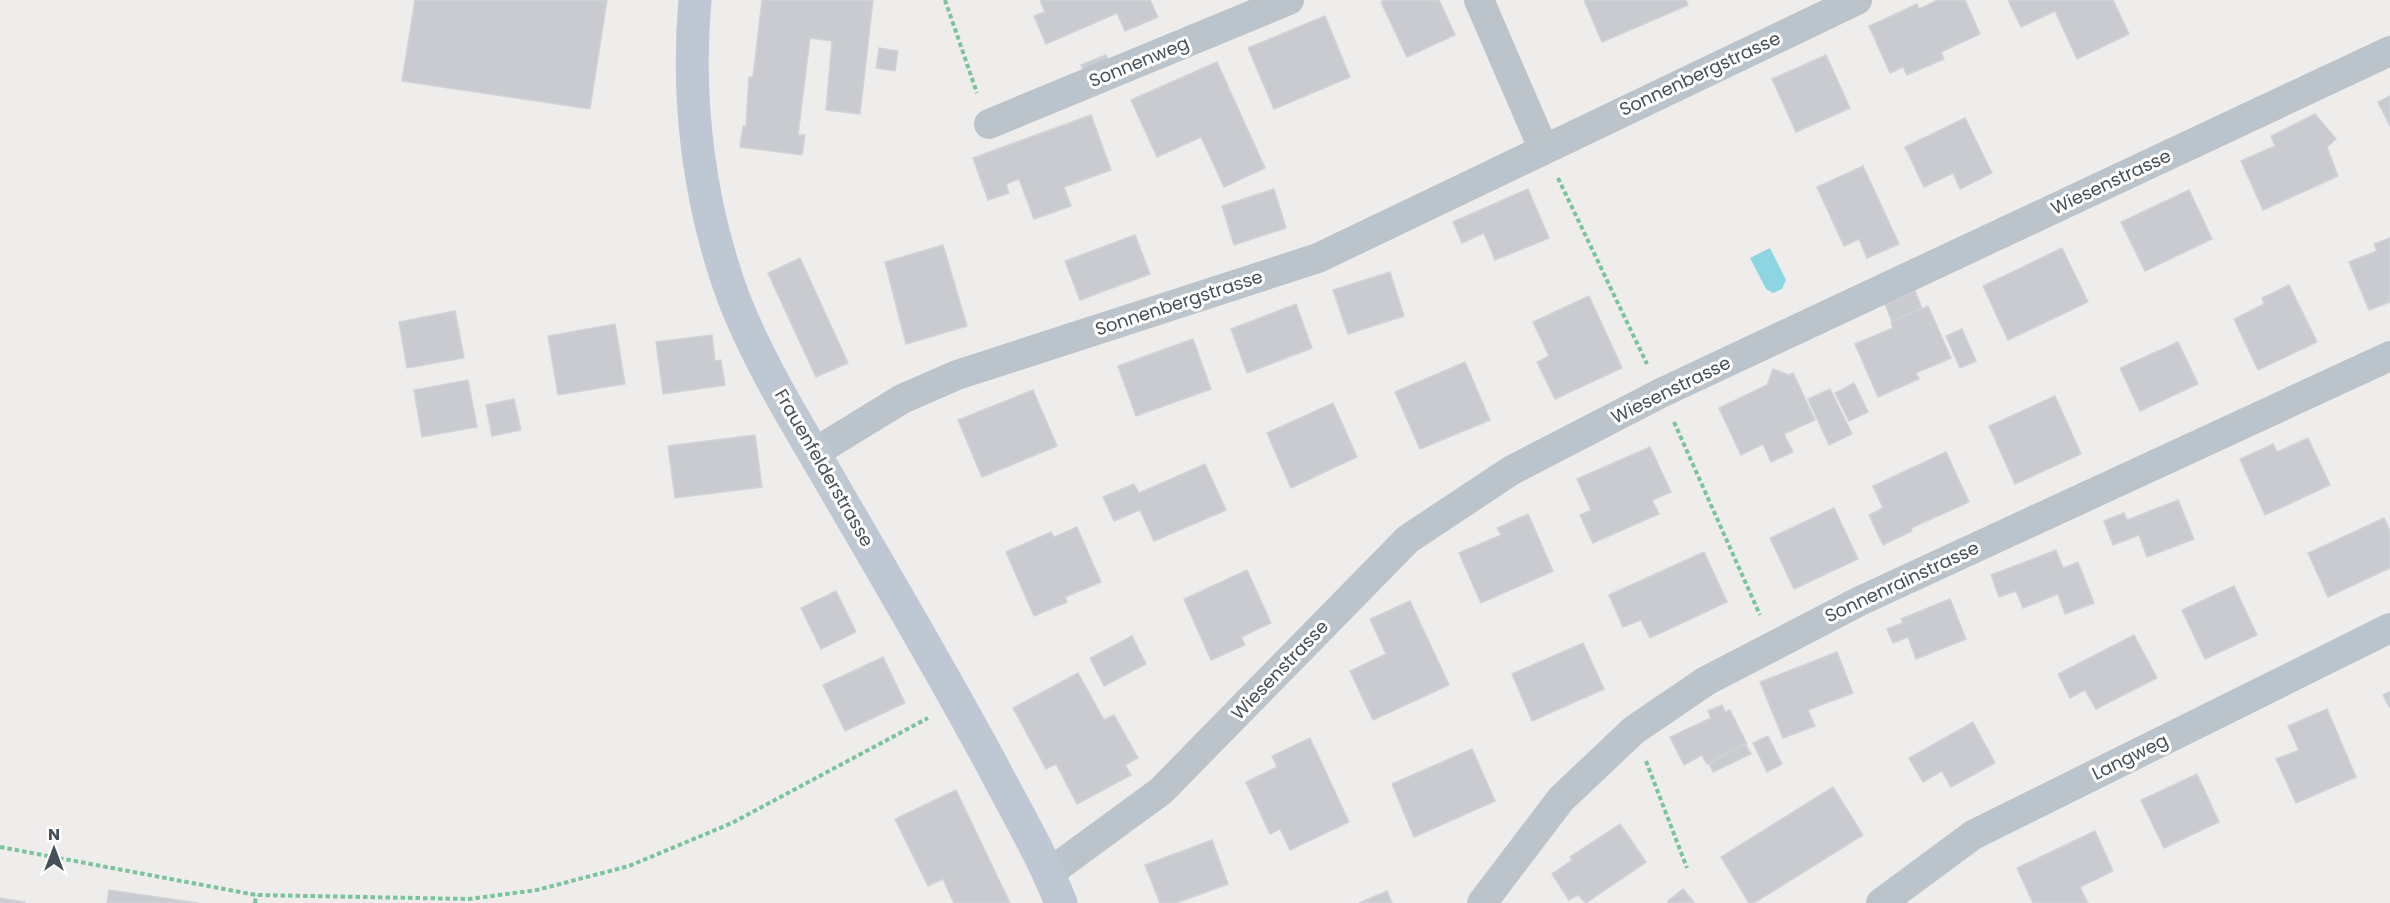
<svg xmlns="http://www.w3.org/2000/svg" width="2390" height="903" viewBox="0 0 2390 903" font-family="Poppins,sans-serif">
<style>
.water{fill:#8ed5e3}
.building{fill:#cacbd0;stroke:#d0d3d7;stroke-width:1.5}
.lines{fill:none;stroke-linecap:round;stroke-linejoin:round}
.path{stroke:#79c49b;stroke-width:4;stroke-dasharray:4.5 3;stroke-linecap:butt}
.street{stroke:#bbc4ca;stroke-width:30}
.secondary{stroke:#bec8d2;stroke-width:33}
.labels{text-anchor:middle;stroke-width:6;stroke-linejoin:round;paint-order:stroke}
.street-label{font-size:18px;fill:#465057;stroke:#fff}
</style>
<rect width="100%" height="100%" fill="#efecec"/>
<polygon class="water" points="1770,248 1786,280 1782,289 1773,293 1766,289 1750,258"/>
<g class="building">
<polygon points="415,0 607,0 590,109 402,81"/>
<polygon points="762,0 873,0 860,114 826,110 832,41 810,38 798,135 805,135 802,155 740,147 743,126 746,127 749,77 753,77"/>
<polygon points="1040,0 1150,0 1158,17 1125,31 1117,13 1046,44 1034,16 1045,12"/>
<polygon points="1385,0 1439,0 1455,35 1407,57 1381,2"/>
<polygon points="1584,0 1686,0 1688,5 1602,42"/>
<polygon points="1938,0 1965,0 1980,34 1941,52 1944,59 1907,75 1903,67 1890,73 1869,26 1917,4 1919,9"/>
<polygon points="2008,0 2113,0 2129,34 2077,59 2055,11 2021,27"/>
<polygon points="1325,16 1350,77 1274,109 1248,48"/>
<polygon points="879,48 898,51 895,71 876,68"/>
<polygon points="1106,55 1113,72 1088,82 1081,65"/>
<polygon points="1826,55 1850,108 1796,132 1772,79"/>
<polygon points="1217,62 1265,168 1224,187 1201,137 1157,157 1131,100"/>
<polygon points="2390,96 2390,126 2378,102"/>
<polygon points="2315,114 2336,139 2327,147 2338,176 2263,210 2241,161 2275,146 2271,136"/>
<polygon points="1091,115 1111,170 1064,187 1071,206 1034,219 1019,179 1006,184 1009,193 988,200 973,158"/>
<polygon points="1965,118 1992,173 1960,189 1953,173 1924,187 1905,147"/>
<polygon points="1863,166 1899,244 1867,258 1859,239 1844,246 1817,187"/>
<polygon points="1274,189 1286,228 1234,245 1222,206"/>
<polygon points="1528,189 1549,238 1495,260 1484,233 1462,243 1453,222"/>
<polygon points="2189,190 2212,239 2145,271 2121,222"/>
<polygon points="1135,235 1150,274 1080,300 1065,261"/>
<polygon points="2390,238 2390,302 2369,310 2349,262 2377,251 2374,244"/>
<polygon points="943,245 967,326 906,344 885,262"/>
<polygon points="2062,248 2088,302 2008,340 1983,286"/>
<polygon points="800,258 848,363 816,377 768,273"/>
<polygon points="1390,272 1404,316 1348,334 1333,290"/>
<polygon points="2289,285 2317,342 2258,370 2234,319 2264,304 2262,298"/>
<polygon points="1915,291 1922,308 1892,322 1885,304"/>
<polygon points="1589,296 1622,368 1555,399 1537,362 1549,356 1533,322"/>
<polygon points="1296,304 1312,348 1247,373 1231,329"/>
<polygon points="1928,306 1951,358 1916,373 1919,379 1878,397 1855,344 1893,328 1891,322"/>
<polygon points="455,311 464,358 407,368 399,322"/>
<polygon points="615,324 625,384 558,395 548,336"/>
<polygon points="1962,329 1976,361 1960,368 1946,336"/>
<polygon points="712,335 715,361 721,360 725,385 663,394 656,342"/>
<polygon points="1193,339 1211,389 1136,416 1118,366"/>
<polygon points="2178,342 2198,384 2140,411 2120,368"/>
<polygon points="1465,362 1490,420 1420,449 1395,392"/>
<polygon points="1773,369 1789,375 1793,373 1815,420 1784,434 1793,452 1771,462 1763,444 1741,455 1719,408 1767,385"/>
<polygon points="468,380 477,427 422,437 414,390"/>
<polygon points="1854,383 1868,412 1849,421 1835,393"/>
<polygon points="1830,389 1852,434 1829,445 1808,399"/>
<polygon points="1033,390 1057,446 982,477 958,420"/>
<polygon points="2055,396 2081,454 2015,484 1989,426"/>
<polygon points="514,399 521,430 492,436 486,405"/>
<polygon points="1333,403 1357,457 1291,488 1267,433"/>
<polygon points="755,435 762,487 675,498 668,446"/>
<polygon points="2308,438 2330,485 2265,515 2240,459 2273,444 2277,452"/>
<polygon points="1650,447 1671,492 1652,500 1659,514 1593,543 1580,515 1591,510 1577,479"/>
<polygon points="1946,452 1969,502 1911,528 1912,531 1883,545 1869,515 1883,508 1873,486"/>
<polygon points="1205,464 1226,510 1154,541 1140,510 1114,521 1103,497 1134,484 1139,493"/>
<polygon points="2178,500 2194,539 2147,557 2139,535 2113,545 2104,521 2124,513 2127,520"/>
<polygon points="1834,508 1858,559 1794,589 1770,538"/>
<polygon points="1528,514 1553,571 1481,603 1459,553 1501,535 1497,528"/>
<polygon points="2384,518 2390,531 2390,568 2328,597 2308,553"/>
<polygon points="1077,527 1101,582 1065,597 1067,602 1034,616 1006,552 1051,532 1054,537"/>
<polygon points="2056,550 2063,568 2078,562 2094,603 2065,614 2058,594 2023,608 2016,591 1999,597 1991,575"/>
<polygon points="1704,552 1727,602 1650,638 1641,620 1623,627 1609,595"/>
<polygon points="1247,570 1271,623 1241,637 1245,645 1211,660 1184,599"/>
<polygon points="2234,586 2257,635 2205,659 2182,610"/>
<polygon points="836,591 856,632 821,649 801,608"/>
<polygon points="1950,599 1966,639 1916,659 1908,637 1893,643 1887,629 1903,623 1901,619"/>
<polygon points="1410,601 1449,685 1373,720 1350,671 1386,654 1370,619"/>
<polygon points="2134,635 2157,678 2096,709 2085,690 2070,698 2058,674"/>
<polygon points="1132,636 1146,664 1104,686 1090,658"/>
<polygon points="1583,643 1604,689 1532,721 1512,674"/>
<polygon points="1837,652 1853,693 1808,710 1815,726 1783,738 1760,682"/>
<polygon points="883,657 905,703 845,731 823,685"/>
<polygon points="1078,673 1104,720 1114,715 1138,758 1125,765 1131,775 1077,804 1056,764 1046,769 1013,708"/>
<polygon points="2390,691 2390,708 2383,695"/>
<polygon points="1722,705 1725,712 1730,710 1747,744 1707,764 1702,755 1684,765 1670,737 1711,718 1708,711"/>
<polygon points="2327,709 2356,777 2296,803 2276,759 2299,750 2288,726"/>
<polygon points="1973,722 1995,763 1951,787 1942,771 1923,782 1909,758"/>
<polygon points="1768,736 1782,764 1767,772 1753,743"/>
<polygon points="1310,738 1349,822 1290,850 1280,829 1270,834 1246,782 1277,767 1272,756"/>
<polygon points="1745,744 1751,754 1713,772 1709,763"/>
<polygon points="1472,749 1495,801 1414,837 1392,784"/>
<polygon points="2197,774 2219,822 2164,848 2141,800"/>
<polygon points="1833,787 1863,835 1754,903 1749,903 1721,857"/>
<polygon points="956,790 1010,903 954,903 943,879 928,886 895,819"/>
<polygon points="1620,824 1646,862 1586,903 1578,895 1569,900 1552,874 1572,860 1570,857"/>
<polygon points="2095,831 2113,871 2080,887 2088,903 2033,903 2017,868"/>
<polygon points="1212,840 1228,884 1176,903 1160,903 1145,865"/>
<polygon points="1683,889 1694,902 1669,903 1668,901"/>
<polygon points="109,890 198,903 107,903"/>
<polygon points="1387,891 1392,903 1359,903"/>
<polygon points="0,898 25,902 24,903 0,903"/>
</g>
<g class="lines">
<g class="path">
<polyline points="945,0 977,93"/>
<polyline points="1558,178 1647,364"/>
<polyline points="1674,422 1760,615"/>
<polyline points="1646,761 1687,868"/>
<polyline points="0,847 256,895 469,899 537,890 629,866 732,823 928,718"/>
<polyline points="255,903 256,895"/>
</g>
<g class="street">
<polyline points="1479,0 1543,148"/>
<polyline points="989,124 1289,0"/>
<polyline points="814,453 902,399 957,375 1318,258 1857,0"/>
<polyline points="1049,873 1161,791 1408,539 1512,470 1661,393 2390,51"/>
<polyline points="1482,903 1561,799 1634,730 1706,681 1860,601 2390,356"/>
<polyline points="1881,903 1973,835 2390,628"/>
</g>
<path class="secondary" d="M695 0C686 100 699 205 734 299 759 363 797 424 832 484 886 577 941 670 992 765 1016 811 1042 855 1061 903"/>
</g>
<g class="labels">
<g class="street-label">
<text transform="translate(1139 62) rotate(-22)" y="6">Sonnenweg</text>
<text transform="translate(1700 74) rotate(-25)" y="6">Sonnenbergstrasse</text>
<text transform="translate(2111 182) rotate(-25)" y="6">Wiesenstrasse</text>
<text transform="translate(1179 303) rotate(-18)" y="6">Sonnenbergstrasse</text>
<text transform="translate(1671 390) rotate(-26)" y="6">Wiesenstrasse</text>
<text transform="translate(824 468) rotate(60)" y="6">Frauenfelderstrasse</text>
<text transform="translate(1902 582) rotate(-25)" y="6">Sonnenrainstrasse</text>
<text transform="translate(1280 670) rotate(-46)" y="6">Wiesenstrasse</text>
<text transform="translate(2130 757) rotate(-26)" y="6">Langweg</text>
</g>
</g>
<g transform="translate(54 849)" stroke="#ffffff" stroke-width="4.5" paint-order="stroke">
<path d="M0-4.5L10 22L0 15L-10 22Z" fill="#465057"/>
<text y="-9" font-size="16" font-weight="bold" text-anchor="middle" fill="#465057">N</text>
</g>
</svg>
